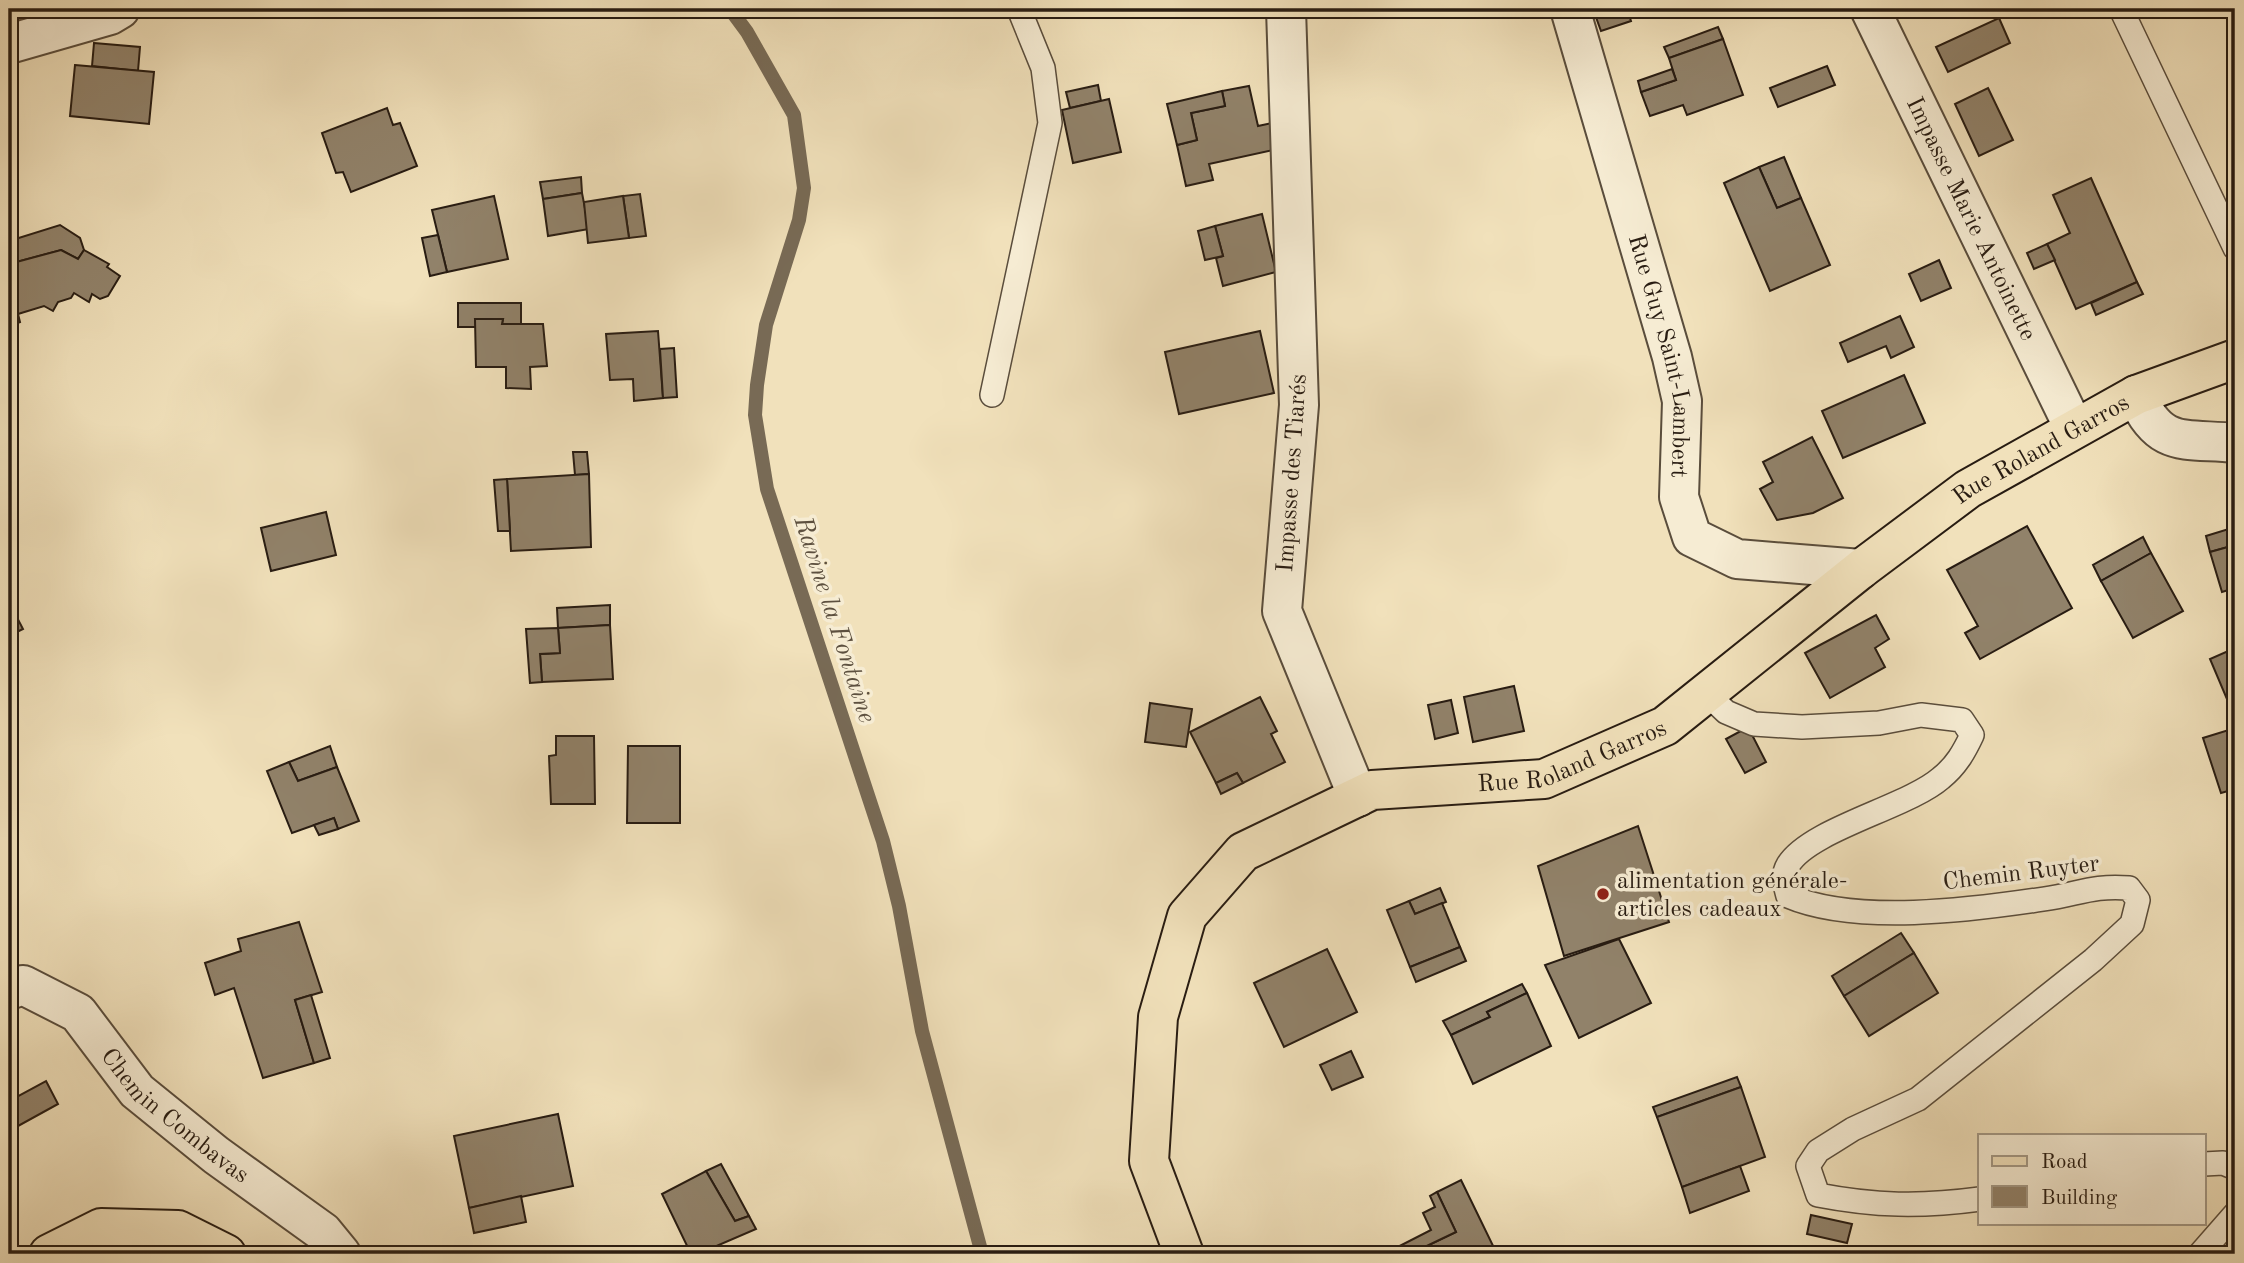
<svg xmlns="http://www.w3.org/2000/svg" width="2244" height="1263" viewBox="0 0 2244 1263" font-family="'Old Standard TT',serif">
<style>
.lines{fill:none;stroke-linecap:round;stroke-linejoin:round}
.stream{stroke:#786a55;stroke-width:14}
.building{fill:#91826a;stroke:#281c12;stroke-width:2}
.service-casing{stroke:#5a4d3c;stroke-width:26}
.minor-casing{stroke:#5a4d3c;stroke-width:42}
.tertiary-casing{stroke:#5a4d3c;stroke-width:42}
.primary-casing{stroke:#281c12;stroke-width:42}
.service{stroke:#f6ecd3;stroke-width:23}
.minor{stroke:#f6ecd3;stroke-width:38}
.tertiary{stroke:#f6ecd3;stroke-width:38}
.primary{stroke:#f1e1bb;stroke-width:38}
.poi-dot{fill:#8f2418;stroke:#f6ecd3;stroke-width:2.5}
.labels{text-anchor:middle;stroke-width:7;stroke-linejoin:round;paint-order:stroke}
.street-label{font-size:24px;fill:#281c12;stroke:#f6ecd3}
.poi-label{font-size:24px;fill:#281c12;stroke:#f6ecd3;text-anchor:start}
.water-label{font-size:26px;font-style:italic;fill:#5d503f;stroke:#f6ecd3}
</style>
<rect width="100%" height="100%" fill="#f1e1bb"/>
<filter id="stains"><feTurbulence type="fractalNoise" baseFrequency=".00286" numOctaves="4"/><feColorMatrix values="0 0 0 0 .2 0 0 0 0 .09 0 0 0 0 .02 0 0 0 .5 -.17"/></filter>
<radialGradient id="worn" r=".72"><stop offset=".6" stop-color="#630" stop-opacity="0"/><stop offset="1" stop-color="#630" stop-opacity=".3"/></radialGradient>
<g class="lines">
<polyline class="stream" points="730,9 747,32 794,115 804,188 799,220 766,325 757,385 755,415 767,489 883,841 899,906 922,1031 982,1254"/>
</g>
<g class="building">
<polygon points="9,9 41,9 42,12 9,17"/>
<polygon points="1593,9 1627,9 1631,21 1601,31"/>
<polygon points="1999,18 2010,43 1948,72 1936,47"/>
<polygon points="1718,27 1723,39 1669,58 1664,47"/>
<polygon points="1723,39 1743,95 1687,115 1683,105 1650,116 1641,92 1676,80 1669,58"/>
<polygon points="94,43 140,47 138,71 92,66"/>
<polygon points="75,65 154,72 149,124 70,116"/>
<polygon points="1827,66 1835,85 1778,107 1770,88"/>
<polygon points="1672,69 1676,80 1641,92 1638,81"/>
<polygon points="1098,85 1101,101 1070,108 1066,92"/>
<polygon points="1249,86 1258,126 1277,122 1282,148 1209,164 1213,180 1186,186 1177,145 1197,140 1191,113 1225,106 1222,91"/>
<polygon points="1988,88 2013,140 1979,156 1955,104"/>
<polygon points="1222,91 1225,106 1191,113 1197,140 1177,145 1167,104"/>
<polygon points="1109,99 1121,152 1073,163 1062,110"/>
<polygon points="387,108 393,125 400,123 417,166 351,192 343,172 336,173 322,133"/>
<polygon points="1784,157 1801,198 1777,208 1759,167"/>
<polygon points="1759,167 1777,208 1801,198 1830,265 1770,291 1724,183"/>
<polygon points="581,177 582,193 543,199 540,182"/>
<polygon points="2091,178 2137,282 2076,309 2047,244 2070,233 2053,195"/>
<polygon points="582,193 589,229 548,236 543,199"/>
<polygon points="640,194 646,236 629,238 623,196"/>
<polygon points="494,196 508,259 447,272 432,210"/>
<polygon points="623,196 629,238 588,243 584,202"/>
<polygon points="1262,214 1276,272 1223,286 1216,258 1223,256 1215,226"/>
<polygon points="60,225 80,238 84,250 78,259 61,250 9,264 9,241"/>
<polygon points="1215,226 1223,256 1205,260 1198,231"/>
<polygon points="438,235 447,272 430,276 422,238"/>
<polygon points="2047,244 2055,260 2034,269 2027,253"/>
<polygon points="61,250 78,259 84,250 109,264 107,267 120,276 108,296 100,299 92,294 89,302 74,293 71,298 58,302 53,311 44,306 18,314 20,322 9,326 9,264"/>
<polygon points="1939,260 1951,288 1921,301 1909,274"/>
<polygon points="2137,282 2143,294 2096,315 2091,303"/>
<polygon points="458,303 521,303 521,324 502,324 503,319 475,319 476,327 458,327"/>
<polygon points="1900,316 1914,347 1891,358 1886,346 1848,362 1840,343"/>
<polygon points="475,319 503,319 502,324 543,324 547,366 530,367 531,389 506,388 506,367 476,367"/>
<polygon points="658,331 663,398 634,401 633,379 610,380 606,334"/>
<polygon points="1260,331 1274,393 1179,414 1165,352"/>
<polygon points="674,348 677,397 663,398 660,349"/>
<polygon points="1904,375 1925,423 1843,458 1822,411"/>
<polygon points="1812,437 1843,498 1813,513 1777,520 1760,489 1773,482 1763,462"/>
<polygon points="573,452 587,452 589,474 575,475"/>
<polygon points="589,474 591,547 511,551 507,479"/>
<polygon points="507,479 510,531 498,531 494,480"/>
<polygon points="326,512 336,555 271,571 261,528"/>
<polygon points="2027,526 2072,608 1980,659 1965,633 1978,626 1947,570"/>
<polygon points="2235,527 2235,545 2210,552 2206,536"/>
<polygon points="2143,537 2151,553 2101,581 2093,565"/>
<polygon points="2235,545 2235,588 2222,592 2210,552"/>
<polygon points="2151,553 2183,611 2133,638 2101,581"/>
<polygon points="9,602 23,629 9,636"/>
<polygon points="610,605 610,625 558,628 557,608"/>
<polygon points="1876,615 1889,639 1875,648 1885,667 1830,698 1805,653"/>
<polygon points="610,625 613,679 542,682 540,654 560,653 558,628"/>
<polygon points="558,628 560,653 540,654 542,682 530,683 526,629"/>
<polygon points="2235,648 2235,701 2229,704 2210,659"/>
<polygon points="1514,686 1524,731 1473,742 1464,697"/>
<polygon points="1260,697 1277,731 1271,734 1285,762 1243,783 1237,773 1216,783 1190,732"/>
<polygon points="1451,700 1458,733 1435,739 1428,705"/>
<polygon points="1150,703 1192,709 1186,747 1145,742"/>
<polygon points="1748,727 1766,762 1745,773 1726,739"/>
<polygon points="2235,728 2235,789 2221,793 2203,738"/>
<polygon points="556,736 594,736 595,804 551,804 549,756 556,755"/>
<polygon points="330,746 337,767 298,781 289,762"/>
<polygon points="628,746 680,746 680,823 627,823"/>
<polygon points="289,762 298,781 337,767 359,821 338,829 334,818 292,833 267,771"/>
<polygon points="1237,773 1243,783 1221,794 1216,783"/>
<polygon points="334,818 338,829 319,835 314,825"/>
<polygon points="1638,826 1669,922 1564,956 1538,866"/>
<polygon points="1440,888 1446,902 1415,914 1409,901"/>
<polygon points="1409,901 1415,914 1442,903 1460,947 1410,967 1387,910"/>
<polygon points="299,922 322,992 295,1000 314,1063 263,1078 234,988 215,995 205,963 241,951 238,939"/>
<polygon points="1901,933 1914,953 1844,996 1832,976"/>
<polygon points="1619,939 1651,1003 1579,1038 1545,965"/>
<polygon points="1460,947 1466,961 1416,982 1410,967"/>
<polygon points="1327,949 1357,1012 1284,1047 1254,983"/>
<polygon points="1914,953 1938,993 1869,1036 1844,996"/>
<polygon points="1522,984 1527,993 1487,1012 1490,1017 1451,1035 1443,1021"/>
<polygon points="1527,993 1551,1046 1473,1084 1451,1035 1490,1017 1487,1012"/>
<polygon points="311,995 330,1058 314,1063 295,1000"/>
<polygon points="1351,1051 1363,1077 1332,1090 1320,1065"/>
<polygon points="1737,1077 1741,1087 1657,1117 1653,1107"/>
<polygon points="46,1081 58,1104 9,1131 9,1101"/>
<polygon points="1741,1087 1765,1157 1682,1187 1657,1117"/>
<polygon points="558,1114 573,1186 469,1208 454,1136"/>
<polygon points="721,1164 749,1216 735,1221 706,1171"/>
<polygon points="1740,1166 1749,1191 1690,1213 1682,1187"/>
<polygon points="706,1171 735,1221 749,1216 756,1229 698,1254 691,1254 662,1194"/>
<polygon points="1461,1180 1497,1254 1410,1254 1456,1232 1437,1192"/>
<polygon points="1437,1192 1456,1232 1410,1254 1384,1254 1431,1230 1423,1213 1435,1207 1430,1196"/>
<polygon points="521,1196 526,1222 474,1233 469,1208"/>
<polygon points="1811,1215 1852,1224 1847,1243 1807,1234"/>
</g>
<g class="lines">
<defs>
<g id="service">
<polyline points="2121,9 2235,248"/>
<polyline points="992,395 1050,123 1043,68 1019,9"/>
<path d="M1706 693 1726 712 1754 724 1802 727 1879 723 1921 715 1962 720 1972 735C1964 752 1956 766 1941 778 1908 807 1810 829 1788 865 1782 875 1785 885 1788 896 1856 925 1971 910 2044 899 2079 894 2093 885 2129 888L2138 900 2132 924 2093 960 1918 1099 1853 1129 1818 1151 1808 1166 1818 1195C1875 1206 1921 1207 1980 1199"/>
<polyline points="2204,1164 2223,1163 2235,1168"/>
<polyline points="2200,1254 2235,1214"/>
</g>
<g id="minor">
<polyline points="1286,9 1299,405 1282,611 1358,797"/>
<path id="s1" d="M1570 9 1672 357 1682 401 1679 497 1692 537 1737 559 1861 569"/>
<path id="s2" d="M1870 9 2074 428"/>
<polyline points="9,44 110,15 120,9"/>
<path d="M2136 395C2160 449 2183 438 2235 443"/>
</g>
<g id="tertiary">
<path id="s3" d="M9 990 23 985 78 1013 137 1091 216 1155 323 1232 341 1254"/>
</g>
<g id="primary">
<polyline points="49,1254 101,1228 178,1230 226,1254"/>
<path id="s4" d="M1184 1254 1149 1161 1158 1017 1187 916 1243 852 1372 790 1544 779 1665 726 1861 569 1968 489 2136 395 2235 359"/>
</g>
</defs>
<use href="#service" class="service-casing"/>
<use href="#minor" class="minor-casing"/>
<use href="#tertiary" class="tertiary-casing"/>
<use href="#primary" class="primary-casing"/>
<use href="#service" class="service"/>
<use href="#minor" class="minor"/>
<use href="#tertiary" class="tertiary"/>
<use href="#primary" class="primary"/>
</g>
<circle class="poi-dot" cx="1603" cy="894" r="7"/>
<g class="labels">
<g class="street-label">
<text dy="8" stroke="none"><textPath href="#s2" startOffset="233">Impasse Marie Antoinette</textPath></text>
<text dy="8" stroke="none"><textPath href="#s1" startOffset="360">Rue Guy Saint-Lambert</textPath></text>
<text dy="8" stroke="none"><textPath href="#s4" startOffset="1349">Rue Roland Garros</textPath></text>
<text transform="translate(1291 473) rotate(-86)" y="8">Impasse des Tiarés</text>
<text dy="8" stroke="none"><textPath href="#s4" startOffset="782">Rue Roland Garros</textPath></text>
<text transform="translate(2021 872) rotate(-7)" y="8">Chemin Ruyter</text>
<text dy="8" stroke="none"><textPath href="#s3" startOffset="219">Chemin Combavas</textPath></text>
</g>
<g class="poi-label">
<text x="1617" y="888">alimentation générale-<tspan x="1617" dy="28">articles cadeaux</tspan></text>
</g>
<g class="water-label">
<text transform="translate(836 619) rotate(72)" y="9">Ravine la Fontaine</text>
</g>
</g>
<rect width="2244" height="1263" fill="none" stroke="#f1e1bb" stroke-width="35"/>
<rect x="10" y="10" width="2223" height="1242" fill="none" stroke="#281c12" stroke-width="3.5"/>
<rect x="18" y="18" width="2209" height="1228" fill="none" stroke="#281c12" stroke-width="2"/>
<rect x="1978" y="1134" width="228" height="91" fill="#f6ecd3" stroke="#a49986" stroke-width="2"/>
<rect x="1992" y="1156" width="35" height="10" fill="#f1e1bb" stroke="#a49986" stroke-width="2"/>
<text x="2041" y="1168" font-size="21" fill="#281c12">Road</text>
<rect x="1992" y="1186" width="35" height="21" fill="#91826a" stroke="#a49986" stroke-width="2"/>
<text x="2041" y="1204" font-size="21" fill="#281c12">Building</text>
<rect width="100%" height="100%" filter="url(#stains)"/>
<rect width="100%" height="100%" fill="url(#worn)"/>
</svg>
